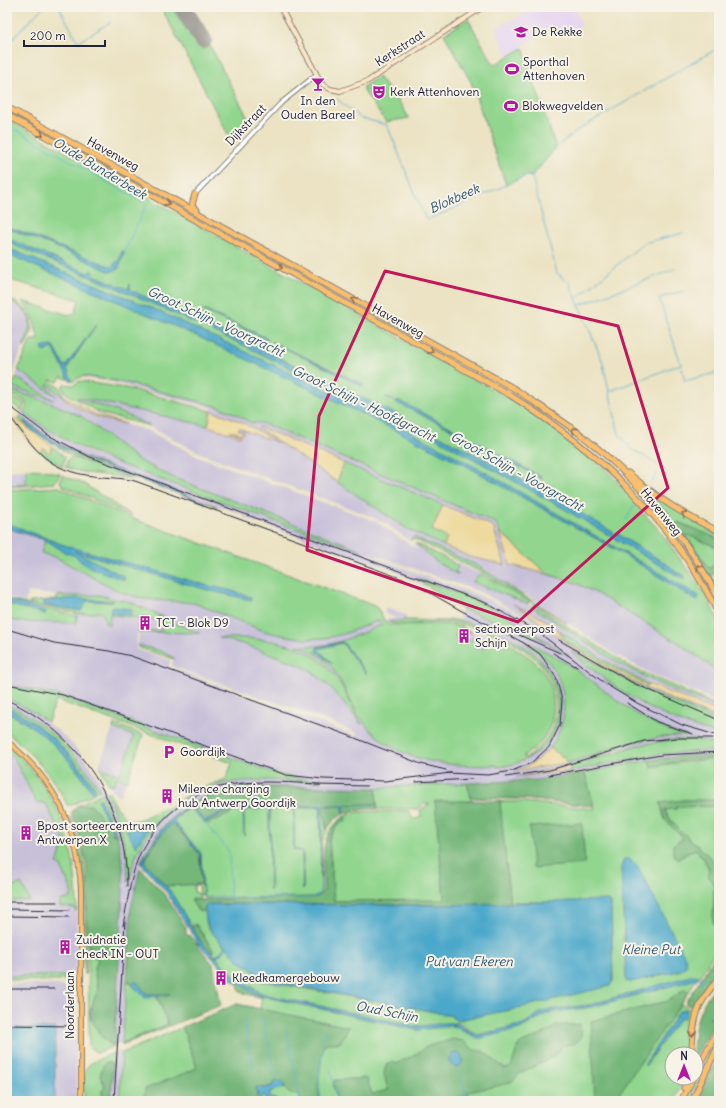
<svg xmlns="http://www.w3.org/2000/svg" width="726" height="1108" viewBox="0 0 726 1108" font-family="Delius,sans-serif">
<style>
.built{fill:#e5d3f1}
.industrial{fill:#c7c0d9;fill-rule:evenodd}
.green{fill:#91d58e;stroke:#5a7c64;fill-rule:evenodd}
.forest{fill:#74b679;stroke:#4b6c5a}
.sand{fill:#eeda9e;stroke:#887e6c}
.water{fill:#4ca8ca;stroke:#376582}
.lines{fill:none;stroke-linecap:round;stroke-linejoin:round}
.stream{stroke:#4ca8ca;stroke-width:1}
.runway{stroke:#86827f;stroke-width:18}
.tertiary-casing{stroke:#86827f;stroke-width:5.5}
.secondary-casing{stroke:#86827f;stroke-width:6}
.primary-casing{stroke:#86827f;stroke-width:6}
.motorway-casing{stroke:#86827f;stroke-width:7}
.tertiary{stroke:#fff;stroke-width:3.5}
.secondary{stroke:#fde5c5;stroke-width:4}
.primary{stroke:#fabe6d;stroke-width:4}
.motorway{stroke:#fabe6d;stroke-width:5}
.rail{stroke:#22223b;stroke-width:1}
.oneway{stroke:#8e7054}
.marked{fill:none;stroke:#c2185b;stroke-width:3;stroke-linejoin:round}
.labels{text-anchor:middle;stroke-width:4;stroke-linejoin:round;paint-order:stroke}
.poi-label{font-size:12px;fill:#22223b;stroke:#f7f3e8;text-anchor:start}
.street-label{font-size:12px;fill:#22223b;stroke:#f7f3e8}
.water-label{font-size:13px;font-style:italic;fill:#335874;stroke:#f7f3e8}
</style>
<rect width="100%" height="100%" fill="#f7f3e8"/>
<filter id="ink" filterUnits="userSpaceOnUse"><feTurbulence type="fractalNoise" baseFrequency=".025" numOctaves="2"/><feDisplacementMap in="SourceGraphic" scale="8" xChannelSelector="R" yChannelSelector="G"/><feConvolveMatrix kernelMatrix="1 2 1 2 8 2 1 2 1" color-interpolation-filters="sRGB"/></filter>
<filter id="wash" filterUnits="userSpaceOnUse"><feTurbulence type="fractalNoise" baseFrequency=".012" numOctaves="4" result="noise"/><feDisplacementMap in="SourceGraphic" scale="16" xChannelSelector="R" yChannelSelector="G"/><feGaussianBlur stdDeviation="0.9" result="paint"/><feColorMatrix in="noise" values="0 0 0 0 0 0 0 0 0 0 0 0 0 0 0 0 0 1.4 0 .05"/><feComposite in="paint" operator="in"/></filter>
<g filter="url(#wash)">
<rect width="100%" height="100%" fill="#ebe3c3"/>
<polygon class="built" points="539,7 575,7 582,26 558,36 555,35 552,29 544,32 508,57 495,28"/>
<g class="industrial">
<polygon points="7,301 24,309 30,326 8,388"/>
<path d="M18 370 57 397 46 385 48 384 70 402 96 417 147 430 197 456 375 521 418 550 413 544 415 543 438 563 458 575 455 572 453 562 481 574 478 575 511 596 528 604 607 656 653 681 716 706 715 710 693 702 633 676 604 660 530 611 518 607 576 650 613 671 668 698 719 718V721L649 692 573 651 587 666 688 725 719 734V739H707L719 742V745L695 739 654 742 619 749 554 770 527 775 561 772 679 752 719 750V755L658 759 536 780 376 788 223 791 189 806 150 847 140 868 131 908 122 1043 114 1046 123 880 121 851 116 829 102 793 80 760 68 746 45 726 7 704V698L30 710 57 730 74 746 92 768 111 803 122 832 127 854 128 882 136 856 151 831 164 814 182 800 198 792 223 783 240 780 361 782 312 780 283 776 57 695 7 685V619L22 622 76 623 77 614 97 612 110 615 157 620 158 618 162 620 161 631 139 630 142 632H200L181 626 139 605 109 596H58L28 592 25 602 7 597V526L13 530 45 540 42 553 55 557 120 592 144 599 194 603 276 634 306 639 325 638 344 634 378 621 396 618 384 613 386 608 406 615V620L388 622 340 642 316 647 301 645 322 658 334 669 344 685 362 720 380 738 406 753 438 763 461 766 496 765 497 767 523 762 544 748 557 725 559 705 557 691 545 665 526 648 487 628 459 620 462 609 541 639 560 651 506 615 474 599 417 578 426 585 424 586 387 567 378 565 245 518 242 514 86 458 62 445 20 416 23 412 57 436 92 454 240 509 334 542 362 550 174 478 140 461 81 416 51 403 11 390 12 387 53 399 16 377ZM363 553 381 557 478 591 525 616 536 625 511 610 475 594ZM137 633H139L138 645 161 651 174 658 172 664 174 667 328 721 358 734 356 736 169 667 170 660 136 649ZM218 638H252L273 642 293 647 314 655 322 661 341 685 359 721 325 682 310 670 293 662 243 644ZM524 641 552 654 645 720 663 729 684 736 646 739 620 745 558 766 515 771 533 763 550 748 561 727 565 710 562 690 555 672 543 656Z"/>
<polygon points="83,376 123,382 225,409 253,423 262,423 496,523 675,640 719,672 719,706 704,696 651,674 616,655 531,598 463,559 414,537 410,541 385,523 365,514 200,453 122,412 77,399 78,397 207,425 212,408 111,382 83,378"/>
<polygon points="17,470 34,470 35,486 7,487 7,472"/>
<polygon points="458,626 492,637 503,641 485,654 453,638"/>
<polygon points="114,724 143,735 121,795 115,793 99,766"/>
<polygon points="7,749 29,770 67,840 74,896 64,901 77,911 77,962 74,973 70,978 61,980 7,980"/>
<polygon points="7,984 59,985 73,993 76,1001 76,1101 55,1101 54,1028 7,1028"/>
<polygon points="122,1051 119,1101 111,1101 114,1053"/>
</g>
<g class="green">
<polygon points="161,7 190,7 250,122 232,142"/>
<polygon points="468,19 494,65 523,48 556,148 532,176 525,176 506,185 471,82 444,34"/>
<polygon points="378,77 398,100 409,118 386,122 363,90 363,87"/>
<polygon points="7,110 180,206 178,207 7,112"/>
<polygon points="7,119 521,405 554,427 590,455 637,500 635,504 658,529 673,549 704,593 715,613 719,623 719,672 675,640 673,640 596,593 576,583 547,574 500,532 496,523 262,423 251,423 234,413 216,406 123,382 83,376 73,381 61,377 58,382 50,380 51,383 59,386 64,396 63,397 48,384 47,386 57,397 18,370 31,340 39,340 32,315 22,301 69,315 75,313 79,300 7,279"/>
<path d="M7 299C24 303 30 313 33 330L24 348C23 345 26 339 28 334 34 317 23 305 7 301Z"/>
<polygon points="16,377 54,400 12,387"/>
<path d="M80 381 131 389 211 411 208 426 78 397V399C103 405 126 414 150 426L99 413 66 393 62 387 64 384 73 385Z"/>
<polygon points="7,388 9,389 11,397 24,403 24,407 21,411 7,399"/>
<path d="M11 390 51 403 81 416 140 461 174 478 362 550C304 533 247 511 190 490 131 468 74 451 23 412L27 407 25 401 13 395Z"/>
<polygon points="20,416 49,438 86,458 217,506 217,507 68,454 22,422 19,419"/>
<polygon points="53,447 65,457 62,467 40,452 43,448 49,453"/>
<path d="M72 457 75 458 133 479C109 474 88 476 65 467L68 459Z"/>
<polygon points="344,463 443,505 432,530 448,538 444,546 409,530 337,482"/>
<polygon points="26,469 44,470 60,474 55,483 9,487 8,485 26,484"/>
<polygon points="62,475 84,484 132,516 63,486 60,482"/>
<polygon points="639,484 719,533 719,539 676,523 676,527"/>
<path d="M59 487 131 518 375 606C382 611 382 621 389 625L447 624 461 626 472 633 458 629 455 638 469 642 471 638 476 640 473 647 482 650 486 638C496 637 506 642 515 648 525 654 536 661 543 671 563 700 554 740 523 756L526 758C546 744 559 725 556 699 554 686 548 671 538 661 519 642 473 623 446 622 432 622 399 627 388 622L406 620 448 621 449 619C475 622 522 639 540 659 580 704 556 762 497 767L496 765C450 768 392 762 362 720 339 687 342 660 296 645 328 650 355 636 383 624L381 622 377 621 344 634 325 638 306 639 276 634 264 631 194 603 144 599 120 592 55 557 41 553 45 540 13 530 7 526V490Z"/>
<polygon points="684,533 719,548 719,558 711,568 709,568"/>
<polygon points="414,537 476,565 567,623 483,573 414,539 410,540"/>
<polygon points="415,543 453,562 453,564 458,566 455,572 459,574 458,575 438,563"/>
<polygon points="481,574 486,577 530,602 528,604 473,582 476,577"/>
<polygon points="416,578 474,599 506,615 569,656 541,639 462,609"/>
<polygon points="99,595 130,602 159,615 157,620 110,615 109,625 105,623 104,615 100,612 79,614 29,603 30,602 57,599 58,596"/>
<polygon points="7,599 77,616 76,623 22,622 7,619"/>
<polygon points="534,605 632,668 703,699 716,706 675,691 636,673 607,656 531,606"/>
<polygon points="160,615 181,626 200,633 139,632 139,630 161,631 162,620 159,619"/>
<polygon points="557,629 604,660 648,684 647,686 601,662 568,643 561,637"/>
<path d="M218 638C257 637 308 640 334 674 345 689 352 708 362 725L329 686 310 670 293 662 243 644Z"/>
<path d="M524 641C542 649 559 658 575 669 613 695 641 725 687 736 644 735 607 751 567 763L564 758 550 748C571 719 568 681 543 656 537 650 529 646 524 641Z"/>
<polygon points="138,645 161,651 174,658 174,659 140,648"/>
<path d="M573 651 649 692 719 721V734C660 720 617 692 572 652Z"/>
<path d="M7 685 57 695 274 773 295 778 321 781V782C250 779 184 771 143 843 138 851 134 859 132 868 131 873 130 879 128 882 128 849 120 822 105 792H109C127 830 132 824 165 807L167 809 192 792 226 779 232 763 56 700 48 722 30 710 7 698Z"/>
<path d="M7 704C47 723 76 752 100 790L72 805H67C56 779 28 750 7 732V712L37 730 49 739 96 789C72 754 45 726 7 707Z"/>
<polygon points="114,724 143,735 127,781 117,777 114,783 110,786 100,768 120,775 134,736 113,728"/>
<polygon points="695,739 719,745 719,750 661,754 570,771 569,766 638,745 670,740"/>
<path d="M7 746C59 787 77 847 77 911H75V908L60 907V901L70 898 72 894 71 891 72 890 60 865 57 864 61 852 66 844 46 804 40 802 37 804 14 758 7 751Z"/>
<path d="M712 759 719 762V800H684L660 803 665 813 686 838 673 854 678 859 695 849C717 870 715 899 716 928L719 931 717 948 701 974 702 975 696 979 689 992 685 989 688 993 680 1004 690 1009 691 1012 693 1013 689 1028 688 1054H672V1078H685L674 1101H119L122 1053 237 1004 260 1009 262 996 417 1030 453 1026 479 1038 519 1029 548 1013 591 1007 633 996 634 992 589 1005 547 1010 540 1013 524 1024 477 1035 459 1023 415 1026 263 994 231 973 216 958 227 948C239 961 254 970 267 982L430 1011 452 1016 457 1022V1020L510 1010 613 981 611 902 334 901 329 839 338 824 346 821 345 816 358 812 407 811 410 812 412 818 416 819 421 816 420 810 430 804H424L418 809H377V805L323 806 327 830 321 844 322 891 317 897 205 898 200 895 199 885H194V892L198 893 200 898 192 899 198 911H205L207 927 225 947 215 957 213 950 196 924 191 926 171 892 144 862 173 821 189 807 203 821 191 806 376 792V788L467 783 469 790 586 778 585 773 649 760 651 768 660 765ZM471 798 524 799 594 806 595 809 526 802 471 801ZM681 970 631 982 625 979Z"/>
<path d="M241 787H322C312 791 288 788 276 788 207 788 174 800 141 864L140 863C161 819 191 794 241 787Z"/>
<polygon points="102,793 118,837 110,833 91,805 77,806"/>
<path d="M719 806V868C707 850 670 828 665 809H676V807Z"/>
<polygon points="70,816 83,854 86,880 86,974 84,974 83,872"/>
<polygon points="21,883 30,901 7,901 7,890"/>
<polygon points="88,938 91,952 98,960 94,969 98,989 90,1012 91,1019 107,1042 114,1046 97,1053 89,1047"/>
<polygon points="11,976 66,976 64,980 59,981 11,980"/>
<path d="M127 981C157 990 158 997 168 1025L122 1043Z"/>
<polygon points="719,1031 719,1038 689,1101 684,1101"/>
<path d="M114 1053 113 1065 109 1062 100 1076 105 1085 102 1091 103 1101H84C84 1063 80 1067 114 1053Z"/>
</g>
<g class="forest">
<polygon points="678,522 719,539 719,548 685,534 709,568 711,568 719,558 719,566 712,577 719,584 719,596 676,527"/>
<path d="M719 755V762C712 754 661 764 651 768L649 760 682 756Z"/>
<polygon points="585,773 594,806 524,799 471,798 467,783 536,780"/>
<path d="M322 787 376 788 377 809C358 809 336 811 327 830L322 806 306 808H269L236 811 208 824 190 805 213 794 238 788Z"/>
<path d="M684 800H719V806L676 807V809L665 810C671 828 707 850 719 868V931L713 923 714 886 708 875 709 867 705 862V859L695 849 678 859 673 854V845L683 838 665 820 660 803Z"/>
<path d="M435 801H500L510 903 444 905 210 904 205 907V911H198L191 900 317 897 324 891C324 861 317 834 345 816L346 821 338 824 329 839 334 901 444 900Z"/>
<path d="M91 805C103 813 103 832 118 837L123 867V890L114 1046 101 1036 91 1019 90 1012 98 989 94 969 98 960C96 957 93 957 92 954 83 939 89 889 87 869 85 849 78 832 71 813L77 806Z"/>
<polygon points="172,822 199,853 202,884 166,886 144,862 155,842"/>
<polygon points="582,823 585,864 533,868 529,827"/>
<polygon points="140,868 165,895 186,928 186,934 190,936 213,964 221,1005 122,1045 122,1043 168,1024 157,996 144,995 136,984 127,981 131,908"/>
<polygon points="196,925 213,950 213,953 201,942 192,927"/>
<polygon points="719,950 719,975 703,993 695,1008 685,1004"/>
<polygon points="229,976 254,993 262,996 262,998 240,992 238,984 228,977"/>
<path d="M717 983 719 985V1014L716 1021 709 1017 715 1022 696 1056V1054H693C694 1021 698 1010 717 983Z"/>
<polygon points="685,989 689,992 614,1101 595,1101 591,1021 668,1001"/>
<path d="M237 1004 349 1027 340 1043H326L323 1048 318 1086 320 1101H300L299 1094H290L284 1088 283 1082 277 1081C271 1087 267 1090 257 1087L256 1101H143L145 1089 197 1068 182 1027Z"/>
<path d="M580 1024 582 1037 574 1044 562 1046C552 1063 535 1064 519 1074 516 1077 514 1081 510 1082 497 1087 482 1089 468 1092L471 1101H337L333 1084 335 1080 364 1078 367 1079 372 1094 388 1090 384 1074 386 1065 394 1062 396 1064 420 1052 425 1047 453 1039 463 1041 474 1050 483 1051 505 1069 511 1067 518 1045 549 1031 557 1025Z"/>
<polygon points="719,1054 719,1101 697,1101"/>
<path d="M106 1062H109L113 1065 111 1101H103L102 1091 105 1085C99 1077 99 1070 106 1062Z"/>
</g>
<g class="sand">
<path d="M64 396 96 415 126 424C102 421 81 412 63 397Z"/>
<path d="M211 411C236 417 257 430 278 443L239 428 238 430 244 432 243 434 229 431 241 435V437L208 426Z"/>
<polygon points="15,418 53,447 49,453 43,448 40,452 34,447 14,420"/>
<polygon points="260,427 344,463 337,482 258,428"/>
<polygon points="443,505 493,526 505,565 470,557 444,546 447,538 432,530"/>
<polygon points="500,532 547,574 510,565"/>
<path d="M513 604C528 611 544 618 556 628 561 632 561 637 568 643L601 662 647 686 648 684 714 710 717 704 719 706V718C669 700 620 678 575 649 554 635 536 617 513 604Z"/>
<polygon points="550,748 564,758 567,763 515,771 533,763"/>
<polygon points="569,766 570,771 516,777"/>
</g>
<g class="water">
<polygon points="7,226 112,267 120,258 122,251 125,252 118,269 111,272 54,246 7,228"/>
<path d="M7 238 88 273 92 270 94 275 125 288 128 289 130 284V289L141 295C303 368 465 442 616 534L619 533V535L671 567 676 572 684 575 685 578 678 576 561 507 436 438 234 341 133 295 7 242Z"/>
<polygon points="7,248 152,308 370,410 494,477 699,596 697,601 625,555 463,464 346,406 190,333 7,254"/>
<polygon points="203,310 267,338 268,340 204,311"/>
<polygon points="96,325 67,368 72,380 69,380 53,348 44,352 42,347 54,346 65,367"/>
<polygon points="272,342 361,383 363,385 362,386"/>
<polygon points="385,397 397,402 398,400 456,430 457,432"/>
<path d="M24 421 53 440 81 456 208 503C179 495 32 444 24 421Z"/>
<polygon points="464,435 541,477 542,479 464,437"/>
<path d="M7 523 64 545 209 586 229 590 251 597V600L211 591 74 551 125 577 124 580 122 579C110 575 81 566 76 556L66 553 46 540 13 530 7 526Z"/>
<polygon points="76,598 113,601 111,602 87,601 81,611 44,605 42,603 47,601"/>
<polygon points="7,600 46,611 45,614 7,604"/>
<polygon points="111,607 132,609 131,615 110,613"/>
<polygon points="343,642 366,673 366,674 342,643 318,649 333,664 316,651 317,647"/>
<path d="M7 707C45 726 72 754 96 790L92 792C70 758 44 730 7 712Z"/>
<polygon points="100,798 116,835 113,833 98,801"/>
<path d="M378 804 345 805 344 814 342 806H322L321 879 320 807H295L294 849 303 851V890L302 851 294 850V807H270V891L269 808 244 809V836L243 809 230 810 205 823 189 807 173 821 201 853 203 897 200 855 185 836 172 823 155 842 144 862 171 892 191 926 188 928 167 893 141 864C153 841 167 819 190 805L205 821 229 809 243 807Z"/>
<polygon points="148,828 148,829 136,847 126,830"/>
<polygon points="624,859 629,859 637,865 685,957 687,965 681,970 631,982 626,981 621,867"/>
<path d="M609 900 611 904 613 981 610 986 510 1010 458 1020 457 1022 452 1016 430 1011 269 981 263 982 259 979 258 974 239 961 227 948 217 957 216 956 225 947C211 931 205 929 205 907L208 904 444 905Z"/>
<polygon points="192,927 201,942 231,973 229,975 198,944 189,929"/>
<path d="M232 973 257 991 267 995 415 1026C428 1027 440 1022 453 1023L452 1026 417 1030 262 996 254 993 229 976Z"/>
<path d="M694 975 699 976 697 979 591 1007 548 1013 519 1029 483 1038H477L453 1026 454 1023C462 1025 471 1035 480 1035L524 1024 540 1013 547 1010 589 1005Z"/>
<polygon points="136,981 146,994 170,994 145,998 132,985"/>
<polygon points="686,1009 687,1011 685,1018 679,1019 645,1066 645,1064 679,1011"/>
<rect x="7" y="1028" width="48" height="73"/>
<circle cx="456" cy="1060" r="7"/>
<path d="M276 1081 283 1082 285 1087 270 1092V1097L280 1101H266L267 1099 263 1095 259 1101 256 1087C265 1089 271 1089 276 1081Z"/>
</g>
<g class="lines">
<g class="stream">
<polyline points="59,7 78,42 111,22"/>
<polyline points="7,44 43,7"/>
<polyline points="337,99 360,118 387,125 425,218 427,220 526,176 532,177 557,273 566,281"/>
<polyline points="7,125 147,204 124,252"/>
<polyline points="532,176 556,147 581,128 713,51"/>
<polyline points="569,282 602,360 619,434 632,449 658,465 660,467"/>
<polyline points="578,297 644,243 683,233"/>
<polyline points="580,305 675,269"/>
<polyline points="681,364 659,298 684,291"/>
<polyline points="610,391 681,364 685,381 719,372"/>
<polyline points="652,483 657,473"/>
<polyline points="626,520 634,506"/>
<polyline points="205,823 229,852 230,897"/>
<polyline points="203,897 313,898 320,893 321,879"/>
<polyline points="696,977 703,980"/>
<polyline points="700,984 704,978"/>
<polyline points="244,1020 253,1069"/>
<polyline points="263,1020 275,1077"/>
<polyline points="286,1028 301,1101"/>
<polyline points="330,1069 338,1101"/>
<polyline points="458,1071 469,1101"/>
<polyline points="321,1101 319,1076 325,1030"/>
<polyline points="444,1101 467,1095"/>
</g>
<polyline class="runway" points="182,7 203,40"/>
</g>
</g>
<g filter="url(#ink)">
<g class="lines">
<defs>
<polyline id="tertiary" points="195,194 281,103 316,75"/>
<polyline id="secondary" points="280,7 322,84 330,89 340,91 368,81 483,7"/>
<path id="primary" d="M7 741C55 780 77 826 81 888V1101"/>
<g id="motorway">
<path d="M7 107 515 389C538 405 562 420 584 437 636 478 690 540 719 600"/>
<path d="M7 115 510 395C598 451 673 520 719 615"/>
<polyline points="195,194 192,205 197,210"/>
<path d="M628 473C656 497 685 517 719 531"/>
<path d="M692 1054C692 1023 696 1002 719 979"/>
<polyline points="696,1071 719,1027"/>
<polyline points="684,1088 688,1078"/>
<polyline points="681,1101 693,1078"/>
<polyline points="692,1101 719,1044"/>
</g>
</defs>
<use href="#tertiary" class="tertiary-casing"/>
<use href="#secondary" class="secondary-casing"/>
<use href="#primary" class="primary-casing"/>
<use href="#motorway" class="motorway-casing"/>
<use href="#tertiary" class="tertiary"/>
<use href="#secondary" class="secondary"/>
<use href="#primary" class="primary"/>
<use href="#motorway" class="motorway"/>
<g class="rail">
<polyline points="7,404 48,435 90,457 486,603 538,632 607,685 637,703 682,725 719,736"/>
<path d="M7 413C32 444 43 468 86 475 103 478 119 477 135 481L411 582 460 610 524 643 540 654 556 677 562 700 560 725 549 747 531 763 512 771 488 775 447 773"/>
<polyline points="7,629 54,643 109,651 131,656 350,736 421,764 446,770"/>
<polyline points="519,635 560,653"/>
<polyline points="559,640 633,683 719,720"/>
<polyline points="553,653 577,667"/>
<polyline points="7,684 63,695 286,775 323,779 385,781 451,773"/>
<path d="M7 700C80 733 127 806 127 886"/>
<polyline points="627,703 657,722 693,734"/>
<polyline points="549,775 661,755 719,752"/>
<polyline points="506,777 550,770 644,741 676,738 713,738"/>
<polyline points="416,782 472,779"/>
<polyline points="315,785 367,786"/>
<polyline points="7,902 57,902"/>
<polyline points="7,909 69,910"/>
<polyline points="7,916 69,917"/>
<path d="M123 926C127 904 130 881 137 861 153 819 192 789 235 784 263 780 292 783 320 784"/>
<polyline points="7,989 54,989"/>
<polyline points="7,1025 74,1026"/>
<polyline points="114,1101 125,922"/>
</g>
</g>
<defs><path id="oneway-chevron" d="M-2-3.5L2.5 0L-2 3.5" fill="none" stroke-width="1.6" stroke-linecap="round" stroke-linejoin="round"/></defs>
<g class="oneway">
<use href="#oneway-chevron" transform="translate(41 134) rotate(29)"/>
<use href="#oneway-chevron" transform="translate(167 203) rotate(29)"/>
<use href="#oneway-chevron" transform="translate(280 267) rotate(30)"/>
<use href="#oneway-chevron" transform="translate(354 300) rotate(-151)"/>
<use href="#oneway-chevron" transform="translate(431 351) rotate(29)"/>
<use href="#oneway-chevron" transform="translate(574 430) rotate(-143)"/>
<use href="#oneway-chevron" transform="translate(684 514) rotate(-149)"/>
<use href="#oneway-chevron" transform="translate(699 567) rotate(-123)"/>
<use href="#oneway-chevron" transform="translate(692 1034) rotate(93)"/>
</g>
</g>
<path class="marked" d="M385 271 618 326 668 488 518 622 307 550 319 416Z"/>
<defs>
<symbol id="school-bare" viewBox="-9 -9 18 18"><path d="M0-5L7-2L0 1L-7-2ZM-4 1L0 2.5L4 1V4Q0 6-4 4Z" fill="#b5179e" stroke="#f7f3e8" stroke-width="2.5" paint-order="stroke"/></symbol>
<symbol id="stadium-bare" viewBox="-9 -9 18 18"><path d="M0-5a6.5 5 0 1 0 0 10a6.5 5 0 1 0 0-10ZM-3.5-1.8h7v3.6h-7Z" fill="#b5179e" stroke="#f7f3e8" stroke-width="2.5" paint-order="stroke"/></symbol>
<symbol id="bar-bare" viewBox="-9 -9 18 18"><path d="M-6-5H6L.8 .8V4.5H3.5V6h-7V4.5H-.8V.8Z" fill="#b5179e" stroke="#f7f3e8" stroke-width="2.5" paint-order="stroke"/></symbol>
<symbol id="theatre-bare" viewBox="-9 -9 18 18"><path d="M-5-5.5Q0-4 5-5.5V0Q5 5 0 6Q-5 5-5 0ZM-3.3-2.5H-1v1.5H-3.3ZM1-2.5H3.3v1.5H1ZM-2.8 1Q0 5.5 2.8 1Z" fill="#b5179e" stroke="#f7f3e8" stroke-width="2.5" paint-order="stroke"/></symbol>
<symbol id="building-bare" viewBox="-9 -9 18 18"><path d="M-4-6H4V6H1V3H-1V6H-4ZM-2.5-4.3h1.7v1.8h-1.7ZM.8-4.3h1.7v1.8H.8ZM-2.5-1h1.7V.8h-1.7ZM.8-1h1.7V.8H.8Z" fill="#b5179e" stroke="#f7f3e8" stroke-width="2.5" paint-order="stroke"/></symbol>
<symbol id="parking-bare" viewBox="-9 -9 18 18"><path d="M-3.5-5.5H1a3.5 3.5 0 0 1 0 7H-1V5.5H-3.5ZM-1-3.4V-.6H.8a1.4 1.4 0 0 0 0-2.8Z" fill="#b5179e" stroke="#f7f3e8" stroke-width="2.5" paint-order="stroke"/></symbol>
</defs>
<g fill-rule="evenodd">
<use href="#school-bare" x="511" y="22" width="20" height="20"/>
<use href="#stadium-bare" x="502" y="59" width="20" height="20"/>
<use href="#bar-bare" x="308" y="74" width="20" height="20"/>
<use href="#theatre-bare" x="369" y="82" width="20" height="20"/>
<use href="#stadium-bare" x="501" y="96" width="20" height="20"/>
<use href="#building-bare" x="135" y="613" width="20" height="20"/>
<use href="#building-bare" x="454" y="626" width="20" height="20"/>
<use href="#parking-bare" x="159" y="742" width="20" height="20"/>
<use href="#building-bare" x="157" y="786" width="20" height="20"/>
<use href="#building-bare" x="16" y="823" width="20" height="20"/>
<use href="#building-bare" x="55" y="937" width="20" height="20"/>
<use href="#building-bare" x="211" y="968" width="20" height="20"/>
</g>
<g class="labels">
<g class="poi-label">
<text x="532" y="36">De Rekke</text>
<text x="523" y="66">Sporthal<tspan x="523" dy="14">Attenhoven</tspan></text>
<text x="390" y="96">Kerk Attenhoven</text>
<text x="318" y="105" text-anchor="middle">In den<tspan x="318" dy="14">Ouden Bareel</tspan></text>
<text x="522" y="110">Blokwegvelden</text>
<text x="156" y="627">TCT - Blok D9</text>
<text x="475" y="633">sectioneerpost<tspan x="475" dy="14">Schijn</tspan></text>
<text x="180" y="756">Goordijk</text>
<text x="178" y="793">Milence charging<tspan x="178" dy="14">hub Antwerp Goordijk</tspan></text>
<text x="37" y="830">Bpost sorteercentrum<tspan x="37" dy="14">Antwerpen X</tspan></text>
<text x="76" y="944">Zuidnatie<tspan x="76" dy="14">check IN - OUT</tspan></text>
<text x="232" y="982">Kleedkamergebouw</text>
</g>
<g class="street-label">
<text transform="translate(400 48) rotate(-33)" y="4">Kerkstraat</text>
<text transform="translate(246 125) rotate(-46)" y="4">Dijkstraat</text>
<text transform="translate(113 154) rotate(29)" y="4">Havenweg</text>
<text transform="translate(398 321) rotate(29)" y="4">Havenweg</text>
<text transform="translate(661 512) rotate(51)" y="4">Havenweg</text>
<text transform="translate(70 1005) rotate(-90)" y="4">Noorderlaan</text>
</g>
<g class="water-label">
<text transform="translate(100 168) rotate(31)" y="5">Oude Bunderbeek</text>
<text transform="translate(454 198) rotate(-24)" y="5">Blokbeek</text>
<text transform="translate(216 321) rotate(25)" y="5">Groot Schijn - Voorgracht</text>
<text transform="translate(364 403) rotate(26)" y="5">Groot Schijn - Hoofdgracht</text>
<text transform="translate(517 471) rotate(29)" y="5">Groot Schijn - Voorgracht</text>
<text x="651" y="954">Kleine Put</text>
<text x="469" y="966">Put van Ekeren</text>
<text transform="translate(387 1011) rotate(11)" y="5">Oud Schijn</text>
</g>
</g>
<rect width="726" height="1108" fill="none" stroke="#f7f3e8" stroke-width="24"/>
<g transform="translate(684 1066)"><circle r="19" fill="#f7f3e8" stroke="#a29fa3"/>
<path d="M0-3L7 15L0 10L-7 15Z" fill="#b5179e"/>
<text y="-6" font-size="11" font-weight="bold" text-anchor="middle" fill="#22223b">N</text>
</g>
<path d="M24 40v6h81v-6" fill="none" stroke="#22223b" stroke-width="2"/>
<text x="30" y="40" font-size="12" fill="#22223b" stroke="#f7f3e8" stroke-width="3" paint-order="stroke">200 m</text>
</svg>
